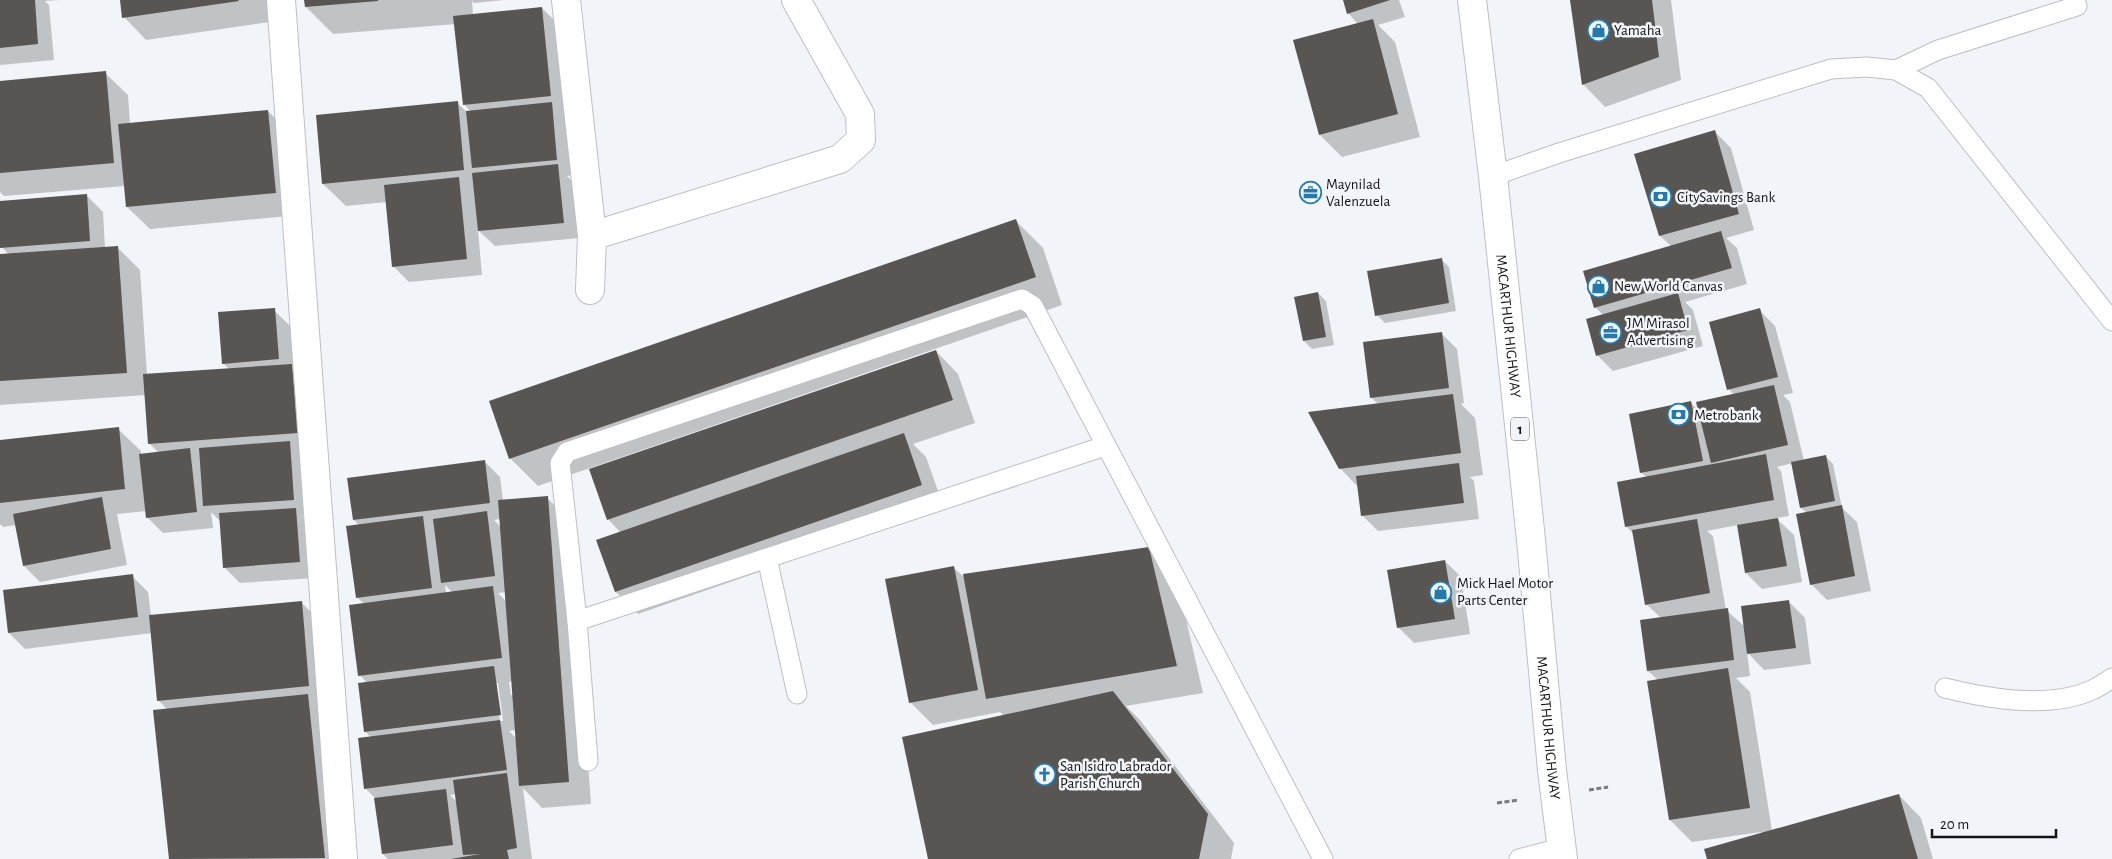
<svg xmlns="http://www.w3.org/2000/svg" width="2112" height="859" viewBox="0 0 2112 859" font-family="'Alegreya Sans',sans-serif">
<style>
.shadow{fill:#0003;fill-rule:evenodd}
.building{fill:#585553}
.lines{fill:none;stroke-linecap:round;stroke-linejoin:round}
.service-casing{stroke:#bdbfc3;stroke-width:21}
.minor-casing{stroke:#bdbfc3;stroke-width:30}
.trunk-casing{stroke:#bdbfc3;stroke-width:30}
.path{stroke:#787a7c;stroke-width:3;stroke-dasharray:5 2.5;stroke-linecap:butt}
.service{stroke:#fff;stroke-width:19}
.minor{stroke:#fff;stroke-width:28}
.trunk{stroke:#fff;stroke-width:28}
.labels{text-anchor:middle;stroke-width:5;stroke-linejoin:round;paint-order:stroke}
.shield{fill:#f1f4f8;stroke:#56575a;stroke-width:1}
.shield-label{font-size:14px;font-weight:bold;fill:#141416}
.poi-label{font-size:15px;fill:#141416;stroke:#f1f4f8;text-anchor:start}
.street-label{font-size:15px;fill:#141416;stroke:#f1f4f8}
</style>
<rect width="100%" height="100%" fill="#f1f4f8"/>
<g class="shadow">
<polygon points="0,0 59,0 45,1 49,5 54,60 0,65"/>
<polygon points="121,0 274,0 277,21 146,40 124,17"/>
<polygon points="305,0 504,0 474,3 472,1 473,15 542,8 564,30 572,175 567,176 573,182 579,238 495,246 478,230 482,275 409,282 393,266 387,202 346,206 323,184 457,103 467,112 471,112 464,104 456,24 333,34 306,7"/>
<polygon points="1344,0 1399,0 1405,17 1378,25 1395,42 1420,137 1342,157 1320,135 1358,24 1349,14"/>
<polygon points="1571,0 1671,0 1681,80 1605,107 1583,84"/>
<polygon points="105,73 128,95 130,124 268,111 290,133 298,215 150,229 127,207 125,186 4,196 0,192 0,82"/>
<polygon points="1715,132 1731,148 1754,230 1726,238 1737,248 1747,284 1685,302 1693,310 1703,346 1613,371 1597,355 1603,315 1595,307 1671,246 1660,236"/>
<polygon points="87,196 103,212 105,248 117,247 140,270 147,375 229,369 223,363 274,310 290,326 293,366 314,387 309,515 302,516 311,525 315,578 240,583 224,567 221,522 211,512 213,528 163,533 147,517 147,511 117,514 127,565 40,582 24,566 16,525 3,527 0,524 0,441 118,429 141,451 141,455 159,453 149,443 146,395 0,405 0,256 9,255 2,247 0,202"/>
<polygon points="1015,220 1043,248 1062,305 538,486 510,458"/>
<polygon points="1441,259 1449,267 1456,311 1385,323 1377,315"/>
<polygon points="1318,293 1326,301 1334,345 1312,349 1304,341"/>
<polygon points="1759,310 1775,326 1793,393 1783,395 1790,402 1804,461 1825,456 1833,464 1842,508 1857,522 1871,591 1827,600 1811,584 1807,513 1801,508 1793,463 1777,467 1781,471 1789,516 1776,518 1794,535 1802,582 1762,589 1746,573 1738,525 1707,531 1713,536 1726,610 1745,627 1789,602 1805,618 1811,664 1764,670 1747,652 1750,676 1736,678 1750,692 1772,831 1899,795 1921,818 1933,859 1708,859 1762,834 1761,832 1692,842 1670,820 1658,680 1648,671 1661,618 1646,604 1634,535 1626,526 1646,477 1641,472 1691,403 1700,412 1734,395 1729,389"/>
<polygon points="1441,333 1457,349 1464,403 1461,404 1475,418 1483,475 1470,477 1474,481 1479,519 1378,531 1362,515 1358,487 1340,468 1379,405 1371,397"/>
<polygon points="936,351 958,374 975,423 913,444 926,457 944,508 638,614 616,592 621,533 608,519"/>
<path d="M484 461 500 477 503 501 547 498 570 520 591 804 542 808 523 788 532 859H388L383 854 375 798 365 788 371 738 365 731 367 683 360 675 364 604 357 597 360 526 354 520ZM500 519 501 527 494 520ZM445 585 453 593H446ZM506 592 507 602 498 593ZM512 681 513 695H511L509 682ZM495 683H498L503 721H500ZM516 730V738L509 731ZM456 794 457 802 450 795Z"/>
<polygon points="1148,548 1176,576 1203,693 1126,706 1140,720 1234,843 1231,859 929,859 1004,716 1000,712 933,725 910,702 953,567 966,579"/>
<polygon points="1445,561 1461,577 1470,634 1414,643 1398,627"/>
<polygon points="132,576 148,592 151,616 301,602 324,625 349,859 170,859 155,711 168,710 158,700 152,633 25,649 9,633 4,591"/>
</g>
<g class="building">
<polygon points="0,0 35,0 38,44 0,48"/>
<polygon points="120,0 238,0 239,1 122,18"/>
<polygon points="304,0 378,0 378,1 305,7"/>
<polygon points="1343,0 1390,0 1347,14"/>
<polygon points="1570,0 1652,0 1659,57 1582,85"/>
<polygon points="542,7 551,96 463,105 453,16"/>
<polygon points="1373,19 1398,114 1319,135 1293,40"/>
<polygon points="106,71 114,163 0,173 0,81"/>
<polygon points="458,101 464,170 322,184 316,115"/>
<polygon points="552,102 557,160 472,168 466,111"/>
<polygon points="268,110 276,193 126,207 118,124"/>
<polygon points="1715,130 1739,214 1659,236 1634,154"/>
<polygon points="558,164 564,223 478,231 472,173"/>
<polygon points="459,177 467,259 392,267 384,185"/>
<polygon points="87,194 90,241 0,248 0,201"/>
<polygon points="1016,219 1036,277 509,459 489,401"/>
<polygon points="1721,231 1732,268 1594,308 1583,271"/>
<polygon points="118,246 127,373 0,381 0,254"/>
<polygon points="1442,258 1449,303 1375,316 1367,271"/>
<polygon points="1318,292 1326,337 1303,341 1294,297"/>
<polygon points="1678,293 1688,330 1596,356 1586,319"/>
<polygon points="275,308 279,359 222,364 218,312"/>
<polygon points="1760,308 1778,377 1727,390 1709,322"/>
<polygon points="1442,332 1449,388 1370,398 1363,342"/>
<polygon points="936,350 953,400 607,520 589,469"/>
<polygon points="292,364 298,433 148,444 143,374"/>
<polygon points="1774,385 1788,445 1711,463 1696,402"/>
<polygon points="1453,394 1461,453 1339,469 1308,412"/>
<polygon points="1691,401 1703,461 1640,473 1629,414"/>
<polygon points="119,427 125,489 0,503 0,440"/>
<polygon points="904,433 922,485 615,592 596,540"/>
<polygon points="290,441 294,500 203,506 199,448"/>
<polygon points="190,448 197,512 146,518 139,454"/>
<polygon points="1766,454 1774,500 1625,527 1617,482"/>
<polygon points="1826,455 1835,501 1800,508 1791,462"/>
<polygon points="485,460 490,503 353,520 347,478"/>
<polygon points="1459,463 1464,503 1361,516 1356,476"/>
<polygon points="548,496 569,782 519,786 498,500"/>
<polygon points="102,497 111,549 23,566 13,514"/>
<polygon points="1842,505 1855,576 1810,585 1796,514"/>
<polygon points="296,508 300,562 223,568 219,513"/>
<polygon points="487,511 495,576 441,583 433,519"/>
<polygon points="423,516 432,588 356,598 346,526"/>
<polygon points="1778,518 1787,566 1745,573 1737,525"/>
<polygon points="1697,519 1710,593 1645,605 1632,530"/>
<polygon points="1149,547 1177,666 986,699 963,574"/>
<polygon points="1445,560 1455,619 1397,628 1387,570"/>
<polygon points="954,566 978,690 909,703 885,579"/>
<polygon points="133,574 138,617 8,633 3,590"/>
<polygon points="493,586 502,658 358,676 349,605"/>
<polygon points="1789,600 1796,648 1747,654 1741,606"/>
<polygon points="302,601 309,686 157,701 149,615"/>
<polygon points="1728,608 1734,660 1647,671 1640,620"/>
<polygon points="494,666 501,715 364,732 358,683"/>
<polygon points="1728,668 1750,808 1669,820 1647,681"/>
<polygon points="1113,691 1208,814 1199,859 928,859 902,737"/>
<polygon points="308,694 325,858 169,859 153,710"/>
<polygon points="500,720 507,770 364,789 358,738"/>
<polygon points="507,773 517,848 507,850 509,859 451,859 480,854 463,855 453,780"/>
<polygon points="446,789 453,845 382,854 374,798"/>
<polygon points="1899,794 1918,859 1707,859 1704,849"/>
</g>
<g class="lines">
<defs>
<g id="service">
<polyline points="1896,70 1928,88 2112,321"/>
<polyline points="1493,176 1559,153 1831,69 1867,67 1896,70 1938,50 2077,6"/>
<polyline points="767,558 797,694"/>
<polyline points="577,621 1105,446"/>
<path d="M1945 688C1989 699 2050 709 2092 690 2099 687 2106 682 2112 678"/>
<polyline points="588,761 577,621 560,463 567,452 1022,299 1033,306 1323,859"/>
<polyline points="1519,859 1561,848"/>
</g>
<g id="minor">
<polyline points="281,0 343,859"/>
<polyline points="566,0 592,236 840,159 861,140 860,114 796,0"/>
<polyline points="590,290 592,236"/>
</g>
<g id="trunk">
<path id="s1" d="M1472 0 1493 176 1531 540 1552 770 1563 859"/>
</g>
</defs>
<use href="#service" class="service-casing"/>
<use href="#minor" class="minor-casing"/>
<use href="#trunk" class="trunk-casing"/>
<g class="path">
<polyline points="1589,790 1608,787"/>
<polyline points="1497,803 1519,800"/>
</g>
<use href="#service" class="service"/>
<use href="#minor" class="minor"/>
<use href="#trunk" class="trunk"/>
</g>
<defs>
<symbol id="shop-ring" viewBox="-11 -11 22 22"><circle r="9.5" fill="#f1f4f8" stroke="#2779aa" stroke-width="1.5"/><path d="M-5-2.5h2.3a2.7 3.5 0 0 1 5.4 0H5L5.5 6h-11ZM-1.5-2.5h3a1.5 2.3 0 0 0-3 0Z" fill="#2779aa"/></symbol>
<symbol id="office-ring" viewBox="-11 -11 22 22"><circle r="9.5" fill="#f1f4f8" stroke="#2779aa" stroke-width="1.5"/><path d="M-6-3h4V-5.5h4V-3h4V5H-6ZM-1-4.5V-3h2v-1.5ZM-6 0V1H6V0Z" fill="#2779aa"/></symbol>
<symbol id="bank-ring" viewBox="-11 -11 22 22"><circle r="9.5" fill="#f1f4f8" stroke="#2779aa" stroke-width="1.5"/><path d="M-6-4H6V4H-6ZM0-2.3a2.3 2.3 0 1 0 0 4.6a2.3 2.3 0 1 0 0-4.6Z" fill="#2779aa"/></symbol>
<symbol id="church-ring" viewBox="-11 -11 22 22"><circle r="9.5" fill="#f1f4f8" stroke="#2779aa" stroke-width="1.5"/><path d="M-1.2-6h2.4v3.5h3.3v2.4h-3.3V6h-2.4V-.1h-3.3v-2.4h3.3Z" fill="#2779aa"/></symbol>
</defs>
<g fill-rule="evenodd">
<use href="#shop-ring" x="1586" y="18" width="25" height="25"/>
<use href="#office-ring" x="1298" y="180" width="25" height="25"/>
<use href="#bank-ring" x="1648" y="184" width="25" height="25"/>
<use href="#shop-ring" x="1586" y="274" width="25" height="25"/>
<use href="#office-ring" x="1598" y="320" width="25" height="25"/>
<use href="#bank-ring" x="1666" y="402" width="25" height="25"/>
<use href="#shop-ring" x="1428" y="580" width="25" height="25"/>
<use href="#church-ring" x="1032" y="762" width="25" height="25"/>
</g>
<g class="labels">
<rect class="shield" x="1511" y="417.5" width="18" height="23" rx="4"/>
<g class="shield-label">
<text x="1520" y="434">1</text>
</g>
<g class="poi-label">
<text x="1614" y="35">Yamaha</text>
<text x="1326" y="189">Maynilad<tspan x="1326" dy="17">Valenzuela</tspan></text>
<text x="1677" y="202">CitySavings Bank</text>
<text x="1614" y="291">New World Canvas</text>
<text x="1627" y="328">JM Mirasol<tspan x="1627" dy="17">Advertising</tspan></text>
<text x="1694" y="420">Metrobank</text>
<text x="1457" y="588">Mick Hael Motor<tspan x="1457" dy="17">Parts Center</tspan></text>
<text x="1060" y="771">San Isidro Labrador<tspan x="1060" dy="17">Parish Church</tspan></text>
</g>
<g class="street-label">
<text dy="5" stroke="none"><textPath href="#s1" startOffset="328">MACARTHUR HIGHWAY</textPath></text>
<text dy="5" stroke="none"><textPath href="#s1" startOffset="732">MACARTHUR HIGHWAY</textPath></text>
</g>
</g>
<path d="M1932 829v8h124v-8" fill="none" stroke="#141416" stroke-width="2.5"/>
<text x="1940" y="829" font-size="15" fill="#141416" stroke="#f1f4f8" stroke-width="4" paint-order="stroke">20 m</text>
</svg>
